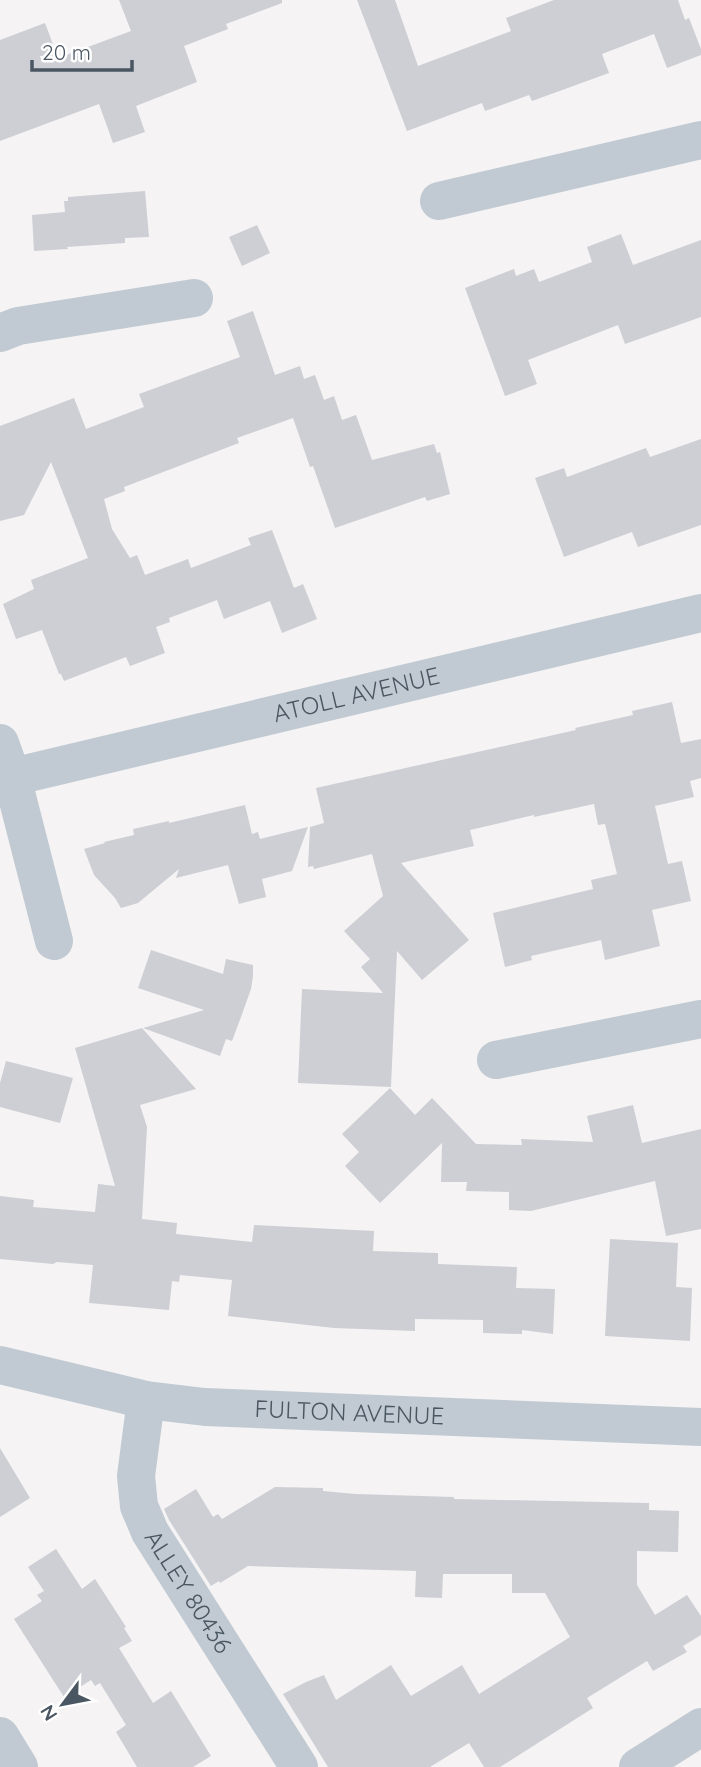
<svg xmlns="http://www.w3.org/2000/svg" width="701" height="1767" viewBox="0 0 701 1767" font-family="Quicksand,sans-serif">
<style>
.building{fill:#cdcfd5}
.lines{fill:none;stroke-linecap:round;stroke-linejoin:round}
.minor{stroke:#c1cad2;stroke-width:38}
.labels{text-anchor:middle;stroke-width:5;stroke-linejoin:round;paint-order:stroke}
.street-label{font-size:24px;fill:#4a5661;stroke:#fff}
</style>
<rect width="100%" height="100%" fill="#f5f3f3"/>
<g class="building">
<polygon points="119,0 282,0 282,3 226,24 228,29 184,46 197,82 136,106 145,132 113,143 99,104 0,141 0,40 45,23 58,58 131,31"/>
<polygon points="357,0 395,0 418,66 511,31 506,18 554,0 678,0 685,20 689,18 701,49 701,55 667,68 654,34 602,54 609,73 532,101 529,95 485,111 482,103 407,131"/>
<polygon points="145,191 149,237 125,238 125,243 67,247 68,249 34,251 32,215 65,212 64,201 68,201 68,197"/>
<polygon points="257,225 270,253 242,266 229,237"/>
<polygon points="621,234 633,265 701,240 701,317 625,344 618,325 528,360 537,384 505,396 465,288 514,269 516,276 534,269 539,282 592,262 587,247"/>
<polygon points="253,311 275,375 300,366 304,379 315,375 324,400 334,396 342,420 356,415 372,460 434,444 437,453 440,452 450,494 427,501 425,497 335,528 313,466 310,467 293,418 237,438 239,443 124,487 125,491 104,499 112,529 130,558 137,555 145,575 188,559 191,568 251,545 248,538 272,530 294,588 303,584 317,619 282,633 270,601 224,619 217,600 169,618 170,622 156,627 165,653 130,666 126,657 64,681 61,674 59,674 42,630 16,639 3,604 34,589 31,580 88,558 51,462 24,515 0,521 0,426 74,398 86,429 144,407 139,394 240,357 227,321"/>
<polygon points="701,439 701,525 638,547 632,532 564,557 535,478 564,468 567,477 646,448 650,457"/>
<polygon points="672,702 681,743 701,739 701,778 690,781 694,797 655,806 668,864 682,861 691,901 652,910 660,946 605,960 601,940 531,956 532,960 505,967 493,913 593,889 591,880 617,874 605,824 598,825 594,804 534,817 534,815 470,830 474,846 401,863 469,940 422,980 397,951 391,1087 298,1083 302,989 383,993 361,967 370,959 344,931 383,896 372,854 314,869 313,866 308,867 310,827 324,823 316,788 576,730 575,728 633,715 632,711"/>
<polygon points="245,805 252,834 258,832 260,839 308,827 292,871 262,879 266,897 239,904 228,865 176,878 179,869 138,903 121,908 115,898 94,875 84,849 105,843 104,842 134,835 133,829 169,821 169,823"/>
<polygon points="151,950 223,974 226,959 253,965 253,976 251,989 241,1017 232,1041 226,1039 220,1056 143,1028 204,1010 138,988"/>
<polygon points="142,1028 196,1089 140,1105 147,1127 142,1219 177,1223 176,1234 252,1242 254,1225 374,1231 373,1251 438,1253 438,1264 517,1267 516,1288 555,1289 553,1334 522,1330 522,1334 483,1333 483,1320 415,1319 415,1331 334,1328 228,1316 232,1280 180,1275 179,1282 172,1281 169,1310 89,1303 93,1265 57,1262 53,1264 0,1259 0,1196 34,1200 33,1207 95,1212 98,1184 115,1186 75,1048"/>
<polygon points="6,1061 73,1078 60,1123 0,1107 0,1083"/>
<polygon points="390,1088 415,1115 432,1098 476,1144 522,1145 521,1139 593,1142 587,1116 633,1105 642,1143 701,1129 701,1229 666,1236 655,1181 531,1211 509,1210 509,1192 466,1191 467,1182 441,1182 442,1143 380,1203 345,1166 359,1152 342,1134"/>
<polygon points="610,1239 678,1243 676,1287 692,1288 690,1341 605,1336"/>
<polygon points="0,1448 30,1498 0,1517"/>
<polygon points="275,1487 323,1488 323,1491 355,1494 454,1497 454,1499 649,1503 649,1510 679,1511 678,1552 637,1551 637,1585 655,1615 687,1595 701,1616 701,1635 683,1646 687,1652 653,1671 647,1661 587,1698 593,1708 500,1767 484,1767 469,1743 430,1767 328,1767 283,1694 306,1682 324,1675 336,1700 391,1665 411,1696 462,1665 479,1694 570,1637 545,1593 512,1593 512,1574 443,1574 442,1598 415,1597 416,1571 248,1566 220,1583 219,1581 211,1586 169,1520 164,1509 196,1489 213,1517 218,1514 222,1519"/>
<polygon points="56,1549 82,1589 95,1579 126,1627 124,1628 132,1641 119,1648 153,1703 171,1691 211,1756 193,1767 137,1767 116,1732 126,1725 100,1683 95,1686 91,1680 64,1697 14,1619 42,1601 37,1595 44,1591 28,1567"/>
</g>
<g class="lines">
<g class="minor">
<polyline points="439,201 701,140"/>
<polyline points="0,333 18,326 194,298"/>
<polyline points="0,743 12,777 54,941"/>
<path id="s1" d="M12 777 701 613"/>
<polyline points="496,1060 701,1019"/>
<path id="s2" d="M0 1365 146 1400 205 1407 701 1427"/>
<path id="s3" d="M146 1400 136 1476 139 1506 150 1532 299 1767"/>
<polyline points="0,1736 19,1767"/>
<polyline points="638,1767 701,1727"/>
</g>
</g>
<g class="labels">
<g class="street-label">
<text dy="8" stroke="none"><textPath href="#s1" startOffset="354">ATOLL AVENUE</textPath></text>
<text dy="8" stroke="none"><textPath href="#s2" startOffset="354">FULTON AVENUE</textPath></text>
<text dy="8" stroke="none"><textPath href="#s3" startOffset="206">ALLEY 80436</textPath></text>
</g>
</g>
<g transform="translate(63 1704) rotate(238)" stroke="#ffffff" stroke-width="5" paint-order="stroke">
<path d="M0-5L12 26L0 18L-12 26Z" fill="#4a5661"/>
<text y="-10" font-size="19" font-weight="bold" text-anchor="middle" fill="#4a5661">N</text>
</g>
<path d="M32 60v10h100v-10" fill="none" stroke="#4a5661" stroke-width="3.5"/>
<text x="42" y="60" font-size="21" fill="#4a5661" stroke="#ffffff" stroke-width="5" paint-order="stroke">20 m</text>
</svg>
